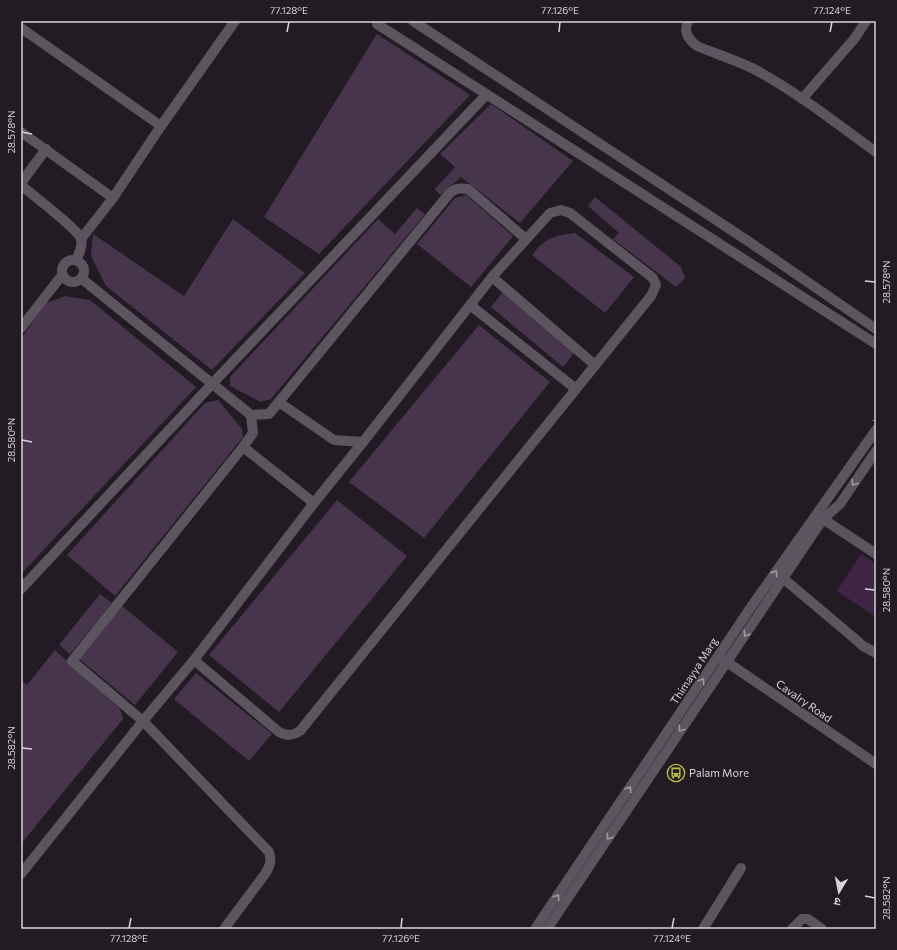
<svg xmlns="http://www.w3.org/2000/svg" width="897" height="950" viewBox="0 0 897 950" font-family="Commissioner,'Noto Sans Devanagari',sans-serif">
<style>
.green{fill:#47354b}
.building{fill:#3e2544}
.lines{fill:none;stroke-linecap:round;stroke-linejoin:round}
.path{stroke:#827d84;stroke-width:1.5;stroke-dasharray:1 3;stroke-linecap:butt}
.minor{stroke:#5c545e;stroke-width:10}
.oneway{stroke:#a09aa2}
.ticks{fill:none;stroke:#d8d3d9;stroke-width:1.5}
.labels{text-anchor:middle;stroke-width:3;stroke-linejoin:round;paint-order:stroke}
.street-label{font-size:11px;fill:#d8d3d9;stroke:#221b24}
.poi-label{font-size:11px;fill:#d8d3d9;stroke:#221b24;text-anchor:start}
.neatline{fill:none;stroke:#d8d3d9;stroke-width:1.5}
.ticks-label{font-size:10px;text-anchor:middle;fill:#d8d3d9}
</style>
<rect width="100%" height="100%" fill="#221b24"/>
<g class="green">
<polygon points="377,34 470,95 319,254 264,217"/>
<polygon points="491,104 573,161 520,223 461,177 440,195 435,189 455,167 440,154"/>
<polygon points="466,195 513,236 471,287 417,244 455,198"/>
<polygon points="595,197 681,267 685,278 676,287 613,239 619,233 588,206"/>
<polygon points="417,208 425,214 271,399 261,402 230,386 230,377 378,219 395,234"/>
<polygon points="233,219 305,273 212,370 106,286 91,256 93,234 184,296"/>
<path d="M575 233 634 277 605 313 532 255C546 237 553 236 575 233Z"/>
<polygon points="503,292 575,352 563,367 491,307"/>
<polygon points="65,296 90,300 196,387 21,574 21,339 46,303"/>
<polygon points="479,325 550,382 424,538 349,482"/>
<polygon points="218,400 242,429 243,437 115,596 67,555 205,403"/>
<polygon points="337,500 407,556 279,712 209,655"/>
<polygon points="100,594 112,603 70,654 59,645"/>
<polygon points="121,605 178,652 135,705 78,658"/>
<polygon points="55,650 120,709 123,719 21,844 21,680 27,685"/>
<polygon points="196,673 272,734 249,761 174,699"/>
</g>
<polygon class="building" points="861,554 876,564 876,617 837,591"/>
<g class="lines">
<polyline class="path" points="873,421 876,416"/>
<g class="minor">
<polyline points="413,21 748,241 876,329"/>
<path d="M688 21C683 32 688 39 697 46 716 54 736 60 754 69 797 92 836 123 876 152"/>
<polyline points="377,24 876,344"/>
<polyline points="21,28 161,126"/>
<polyline points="802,99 855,38 866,21"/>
<polyline points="21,132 113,198"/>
<polyline points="21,183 46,149"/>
<path d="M21 185C31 194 78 229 81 239 83 246 79 254 76 260"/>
<polyline points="81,239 113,198 161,126 235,21"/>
<circle cx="73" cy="271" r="11"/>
<polyline points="492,277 595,365"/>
<polyline points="82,279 251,415"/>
<polyline points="470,305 576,389"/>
<polyline points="21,328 62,275"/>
<polyline points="280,403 334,440 363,442"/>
<polyline points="243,447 314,503"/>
<polyline points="823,519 876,554"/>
<polyline points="784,579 854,638 863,646 876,653"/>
<polyline points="21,589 212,384 486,95"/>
<polyline points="721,658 876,764"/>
<path d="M21 874 143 721 194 660 314 503 363 442 492 277 550 213 561 210 570 213 653 278 656 285 651 296 300 731C291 736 287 736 279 732L194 660"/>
<path d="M224 929 265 874C270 866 272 861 269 852L143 721 72 661 243 447 253 433 251 415 269 414 449 194C455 188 459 188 468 189L526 239"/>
<polyline points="535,929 751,607 876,430"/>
<polyline points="547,929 823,519 840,504 876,451"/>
<polyline points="703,929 741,868"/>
<polyline points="792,929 802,919 808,919 822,929"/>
</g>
</g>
<defs><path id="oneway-chevron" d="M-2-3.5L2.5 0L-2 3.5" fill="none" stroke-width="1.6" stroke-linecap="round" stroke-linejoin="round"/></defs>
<g class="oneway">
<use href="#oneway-chevron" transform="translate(854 483) rotate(125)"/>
<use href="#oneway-chevron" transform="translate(775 573) rotate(-55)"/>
<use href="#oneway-chevron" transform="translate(746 634) rotate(124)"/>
<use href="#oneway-chevron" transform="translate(702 681) rotate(-56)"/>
<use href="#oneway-chevron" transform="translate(681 729) rotate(124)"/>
<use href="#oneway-chevron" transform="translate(629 789) rotate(-56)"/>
<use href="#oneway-chevron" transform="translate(609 837) rotate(124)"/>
<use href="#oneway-chevron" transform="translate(557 897) rotate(-56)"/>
</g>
<path class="ticks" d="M287 32 289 22M559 32 560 22M830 32 832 22M22 132 32 134M865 281 875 282M22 440 32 442M865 589 875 590M22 748 32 749M865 896 875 898M129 928 131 918M401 928 402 918M672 928 674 918"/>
<defs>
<symbol id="bus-ring" viewBox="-11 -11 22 22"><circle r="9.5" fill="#221b24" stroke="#bebf42" stroke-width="1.5"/><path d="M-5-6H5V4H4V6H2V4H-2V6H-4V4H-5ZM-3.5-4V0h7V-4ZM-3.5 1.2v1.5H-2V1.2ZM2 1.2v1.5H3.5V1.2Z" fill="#bebf42"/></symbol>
</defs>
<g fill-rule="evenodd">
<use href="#bus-ring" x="666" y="763" width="20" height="20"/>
</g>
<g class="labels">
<g class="street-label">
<text transform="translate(694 671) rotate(-57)" y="4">Thimayya Marg</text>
<text transform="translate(804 701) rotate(35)" y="4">Cavalry Road</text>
</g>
<g class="poi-label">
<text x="689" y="777">Palam More</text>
</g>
</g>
<rect width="897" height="950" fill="none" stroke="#221b24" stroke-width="44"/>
<g transform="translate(839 892) rotate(190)" stroke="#221b24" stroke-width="3" paint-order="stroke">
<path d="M0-3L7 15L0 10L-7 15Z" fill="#d8d3d9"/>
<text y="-6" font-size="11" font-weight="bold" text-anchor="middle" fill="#d8d3d9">उ</text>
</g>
<rect x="22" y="22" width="853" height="906" class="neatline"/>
<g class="ticks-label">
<text x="289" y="14">77.128°E</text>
<text x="560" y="14">77.126°E</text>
<text x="832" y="14">77.124°E</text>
<text transform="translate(11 132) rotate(-90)" y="4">28.578°N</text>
<text transform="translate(886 282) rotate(-90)" y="4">28.578°N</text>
<text transform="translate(11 440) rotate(-90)" y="4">28.580°N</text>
<text transform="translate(886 590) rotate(-90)" y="4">28.580°N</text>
<text transform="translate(11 748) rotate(-90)" y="4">28.582°N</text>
<text transform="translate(886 898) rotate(-90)" y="4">28.582°N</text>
<text x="129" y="942">77.128°E</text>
<text x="401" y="942">77.126°E</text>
<text x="672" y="942">77.124°E</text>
</g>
</svg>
